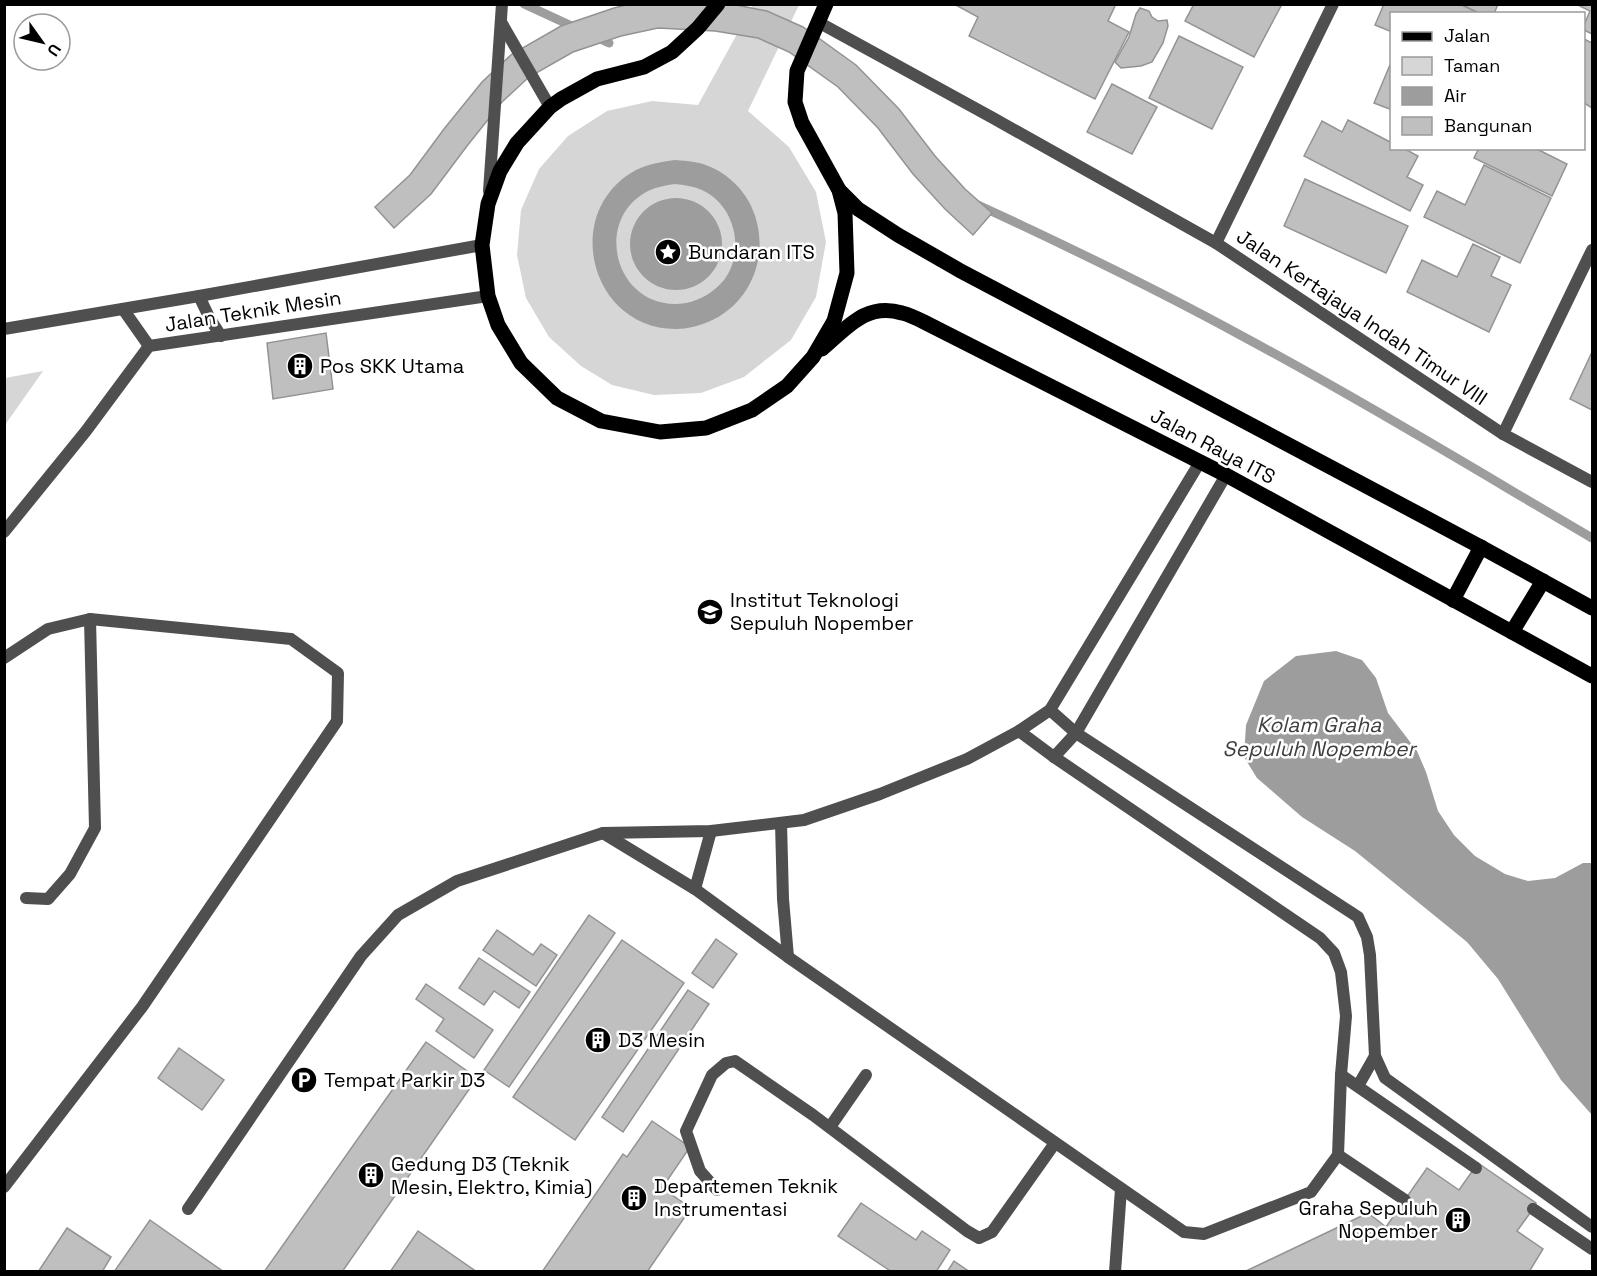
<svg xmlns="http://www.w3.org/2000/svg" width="1597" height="1276" viewBox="0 0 1597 1276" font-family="'Space Grotesk',sans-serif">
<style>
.green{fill:#d6d6d6}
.water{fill:#9d9d9d;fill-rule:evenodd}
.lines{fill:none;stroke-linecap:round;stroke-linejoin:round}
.stream{stroke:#9d9d9d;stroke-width:9}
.building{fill:#bfbfbf;stroke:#939393;stroke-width:1.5}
.service{stroke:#4f4f4f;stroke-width:12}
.minor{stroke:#4f4f4f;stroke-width:12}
.primary{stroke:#000;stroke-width:15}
.labels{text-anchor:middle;stroke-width:5;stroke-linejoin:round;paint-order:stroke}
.poi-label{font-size:20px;fill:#000;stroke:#fff;text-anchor:start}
.street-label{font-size:20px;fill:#000;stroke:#fff}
.water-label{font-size:21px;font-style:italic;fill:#3e3e3e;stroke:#fff}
</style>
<rect width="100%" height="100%" fill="#fff"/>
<g class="green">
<polygon points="753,5 799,5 748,111 789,147 816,192 826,242 816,297 791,340 744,377 701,393 654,395 612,385 581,366 549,337 526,298 517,255 521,210 539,169 568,136 607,111 652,101 698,105"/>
<polygon points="43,371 5,425 5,378"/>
</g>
<g class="water">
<path d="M675 160C689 161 702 162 715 169 778 202 773 295 708 322 698 326 687 329 677 329 590 330 560 211 636 170 648 164 661 162 675 160ZM675 184C684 185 693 186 702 190 735 205 746 251 724 280 714 292 701 300 686 303 617 314 590 221 648 191 657 187 666 185 675 184Z"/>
<circle cx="676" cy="244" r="46"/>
<polygon points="1336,651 1362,660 1376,678 1388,713 1417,751 1426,772 1438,811 1454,835 1475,856 1505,874 1528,881 1555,878 1583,863 1592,863 1592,1115 1561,1080 1498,979 1467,942 1355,851 1302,817 1257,778 1244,757 1246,725 1264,681 1296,656"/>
</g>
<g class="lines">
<g class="stream">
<polyline points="524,4 576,28"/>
<polyline points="594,36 609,43"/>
<path d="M978 205C1067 246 1156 289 1242 336 1361 400 1476 470 1592 538"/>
</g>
</g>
<g class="building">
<polygon points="630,4 731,4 767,11 803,27 856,65 899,109 935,156 965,189 992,213 973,235 945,209 913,174 878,128 838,87 789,52 758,38 715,31 658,28 621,36 573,52 529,77 502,102 467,146 431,194 394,228 375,207 410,175 444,129 482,82 512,54 561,26 614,8"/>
<polygon points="954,4 1116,4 1108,21 1129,32 1095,99 969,36 978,17"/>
<polygon points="1194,4 1282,4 1254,57 1185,21"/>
<polygon points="1384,4 1460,4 1481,14 1392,14 1392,32 1375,25"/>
<polygon points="1460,4 1498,4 1494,14 1481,14"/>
<polygon points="1576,4 1592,4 1592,34 1584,30 1584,25 1590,11"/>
<polygon points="1140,8 1149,11 1152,17 1158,21 1167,20 1168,26 1163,43 1152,62 1141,66 1121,68 1115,62 1129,37 1136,14"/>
<polygon points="1179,36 1243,67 1212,129 1149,98"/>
<polygon points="1584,39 1592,43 1592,108 1584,103"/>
<polygon points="1392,60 1392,110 1374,103"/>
<polygon points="1112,84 1157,107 1132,154 1087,132"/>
<polygon points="1348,120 1392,143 1392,148 1403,148 1418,156 1407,177 1423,185 1410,211 1304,156 1322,121 1342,132"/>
<polygon points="1479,148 1535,148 1567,164 1552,196 1474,158"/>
<polygon points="1484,165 1551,198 1520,263 1424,217 1437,191 1465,205"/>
<polygon points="1305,179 1408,226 1386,273 1284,226"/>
<polygon points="1473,244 1500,257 1491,276 1511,285 1489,332 1407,292 1422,260 1457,277"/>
<polygon points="326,333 333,389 273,399 267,343"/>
<polygon points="1592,352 1592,410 1570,399"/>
<polygon points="589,915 615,933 509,1087 484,1070"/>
<polygon points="497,930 533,955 541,944 557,955 536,986 483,950"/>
<polygon points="716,939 737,954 713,988 692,973"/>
<polygon points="622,940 684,983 575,1140 513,1097"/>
<polygon points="479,958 530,992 519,1008 494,991 484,1005 459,988"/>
<polygon points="426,984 493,1030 474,1058 436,1031 444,1019 416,999"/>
<polygon points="688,990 709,1004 623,1132 602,1117"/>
<polygon points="426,1042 477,1078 342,1272 264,1272"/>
<polygon points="179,1048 224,1080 202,1110 158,1078"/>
<polygon points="652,1121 690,1147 662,1188 691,1208 647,1272 542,1272 623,1154 627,1157"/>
<polygon points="1478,1163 1536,1203 1533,1209 1517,1231 1543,1249 1529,1272 1244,1272 1368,1213 1386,1227 1427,1168 1459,1190"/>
<polygon points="861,1203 916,1240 922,1231 950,1250 936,1272 892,1272 838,1236"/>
<polygon points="150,1220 224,1272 114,1272"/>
<polygon points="67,1228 111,1257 102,1272 38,1272"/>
<polygon points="418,1231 477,1272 390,1272"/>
<polygon points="954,1261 970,1272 947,1272"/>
</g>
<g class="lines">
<g class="service">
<polyline points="199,296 210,319 221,336"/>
<polyline points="123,309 149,346"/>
<polyline points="4,329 199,296 482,245"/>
<polyline points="4,532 86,431 149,346 488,296"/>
<polyline points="4,658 48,629 90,619 291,639 338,673 337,721 142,1007 4,1187"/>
<polyline points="1050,710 1076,733 1358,917 1367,937 1370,955 1375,1056 1385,1078 1592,1227"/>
<polyline points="1054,757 1076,733 1226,475"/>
<polyline points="781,823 783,899 788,957"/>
<polyline points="603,833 695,889 788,957 1184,1232 1204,1234 1311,1192 1338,1155 1341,1075 1346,1016 1341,972 1334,953 1320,938 1054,757 1019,731"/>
<polyline points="695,889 711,831"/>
<polyline points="26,898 48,899 70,874 95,828 90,619"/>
<polyline points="1341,1075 1476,1168"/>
<polyline points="1358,1086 1375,1056"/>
<polyline points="830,1127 866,1075"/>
<polyline points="1338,1155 1405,1200"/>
<polyline points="717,1190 700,1171 686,1131 712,1075 726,1063 735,1061 813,1115 967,1231 979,1238 992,1232 1055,1143"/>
<polyline points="188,1209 361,956 398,915 457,881 603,833 711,831 804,820 880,794 967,759 1019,731 1050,710 1200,462"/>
<polyline points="1533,1209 1592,1249"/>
<polyline points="1115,1272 1121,1189"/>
</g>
<g class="minor">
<polyline points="1333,4 1216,243 1503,434 1592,482"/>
<polyline points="501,22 550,107"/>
<polyline points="818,22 993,118 1216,243"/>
<polyline points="489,191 502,4"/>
<polyline points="1503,434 1592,250"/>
</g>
<g class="primary">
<polyline points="718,4 698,28 672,52 644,67 597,79 561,99 550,107 517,143 500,171 488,204 482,245 488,296 498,325 521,363 557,398 601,421 660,432 706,428 752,410 787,386 813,357 834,321 847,273 845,213 839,190 802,123 795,102 797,71 826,4"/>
<polyline points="839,190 858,209 898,235 959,270 1481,547 1592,608"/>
<path d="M822 349C847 328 866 302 902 313 911 315 920 320 928 324L1226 475 1592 676"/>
<polyline points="1453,600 1481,547"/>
<polyline points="1512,632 1543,581"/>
</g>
</g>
<defs>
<symbol id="sight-disc" viewBox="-11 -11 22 22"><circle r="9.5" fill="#000" stroke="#fff"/><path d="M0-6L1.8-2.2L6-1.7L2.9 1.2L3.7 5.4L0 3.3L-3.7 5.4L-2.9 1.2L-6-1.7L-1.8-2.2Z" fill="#fff"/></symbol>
<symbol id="building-disc" viewBox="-11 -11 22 22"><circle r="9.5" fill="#000" stroke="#fff"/><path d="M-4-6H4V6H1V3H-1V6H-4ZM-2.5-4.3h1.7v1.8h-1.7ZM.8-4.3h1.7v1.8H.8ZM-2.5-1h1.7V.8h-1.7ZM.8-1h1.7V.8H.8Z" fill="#fff"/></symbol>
<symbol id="university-disc" viewBox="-11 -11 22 22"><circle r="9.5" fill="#000" stroke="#fff"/><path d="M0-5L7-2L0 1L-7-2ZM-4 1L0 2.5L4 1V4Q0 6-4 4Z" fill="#fff"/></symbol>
<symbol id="parking-disc" viewBox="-11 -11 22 22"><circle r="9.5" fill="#000" stroke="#fff"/><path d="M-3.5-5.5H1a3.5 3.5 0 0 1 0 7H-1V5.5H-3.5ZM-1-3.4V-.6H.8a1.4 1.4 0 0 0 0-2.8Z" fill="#fff"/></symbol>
</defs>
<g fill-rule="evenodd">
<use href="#sight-disc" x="653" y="237" width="30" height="30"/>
<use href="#building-disc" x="285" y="351" width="30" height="30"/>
<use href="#university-disc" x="695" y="597" width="30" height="30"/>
<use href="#building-disc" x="583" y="1025" width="30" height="30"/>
<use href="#parking-disc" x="289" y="1065" width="30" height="30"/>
<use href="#building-disc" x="356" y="1160" width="30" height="30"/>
<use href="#building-disc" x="619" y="1183" width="30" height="30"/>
<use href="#building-disc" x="1443" y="1205" width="30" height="30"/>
</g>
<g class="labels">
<g class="poi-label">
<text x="688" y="259">Bundaran ITS</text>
<text x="320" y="373">Pos SKK Utama</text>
<text x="730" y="607">Institut Teknologi<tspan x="730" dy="23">Sepuluh Nopember</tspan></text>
<text x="618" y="1047">D3 Mesin</text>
<text x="324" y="1087">Tempat Parkir D3</text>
<text x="391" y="1171">Gedung D3 (Teknik<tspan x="391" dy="23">Mesin, Elektro, Kimia)</tspan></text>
<text x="654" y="1193">Departemen Teknik<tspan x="654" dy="23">Instrumentasi</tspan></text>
<text x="1438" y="1215" text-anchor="end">Graha Sepuluh<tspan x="1438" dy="23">Nopember</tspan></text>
</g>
<g class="street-label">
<text transform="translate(253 311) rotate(-9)" y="7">Jalan Teknik Mesin</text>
<text transform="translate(1362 317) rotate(34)" y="7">Jalan Kertajaya Indah Timur VIII</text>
<text transform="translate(1213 446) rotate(28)" y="7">Jalan Raya ITS</text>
</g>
<g class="water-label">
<text x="1319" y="732">Kolam Graha<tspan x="1319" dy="24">Sepuluh Nopember</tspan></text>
</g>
</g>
<rect width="1597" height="1276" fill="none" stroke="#000000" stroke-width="12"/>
<rect x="1390" y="12" width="195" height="138" fill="#ffffff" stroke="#999999" stroke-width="1.5"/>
<rect x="1402" y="32" width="30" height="9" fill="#000000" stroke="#999999" stroke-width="1.5"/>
<text x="1444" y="42" font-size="18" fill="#000000">Jalan</text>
<rect x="1402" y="57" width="30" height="18" fill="#d6d6d6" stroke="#999999" stroke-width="1.5"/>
<text x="1444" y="72" font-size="18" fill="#000000">Taman</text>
<rect x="1402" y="87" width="30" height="18" fill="#9d9d9d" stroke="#999999" stroke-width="1.5"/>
<text x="1444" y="102" font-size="18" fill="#000000">Air</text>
<rect x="1402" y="117" width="30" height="18" fill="#bfbfbf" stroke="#999999" stroke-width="1.5"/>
<text x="1444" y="132" font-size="18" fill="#000000">Bangunan</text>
<g transform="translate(42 42) rotate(124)"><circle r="28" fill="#ffffff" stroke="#999999" stroke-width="1.5"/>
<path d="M0-4.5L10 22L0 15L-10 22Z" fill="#000000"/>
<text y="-9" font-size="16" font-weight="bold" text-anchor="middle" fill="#000000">U</text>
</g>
</svg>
